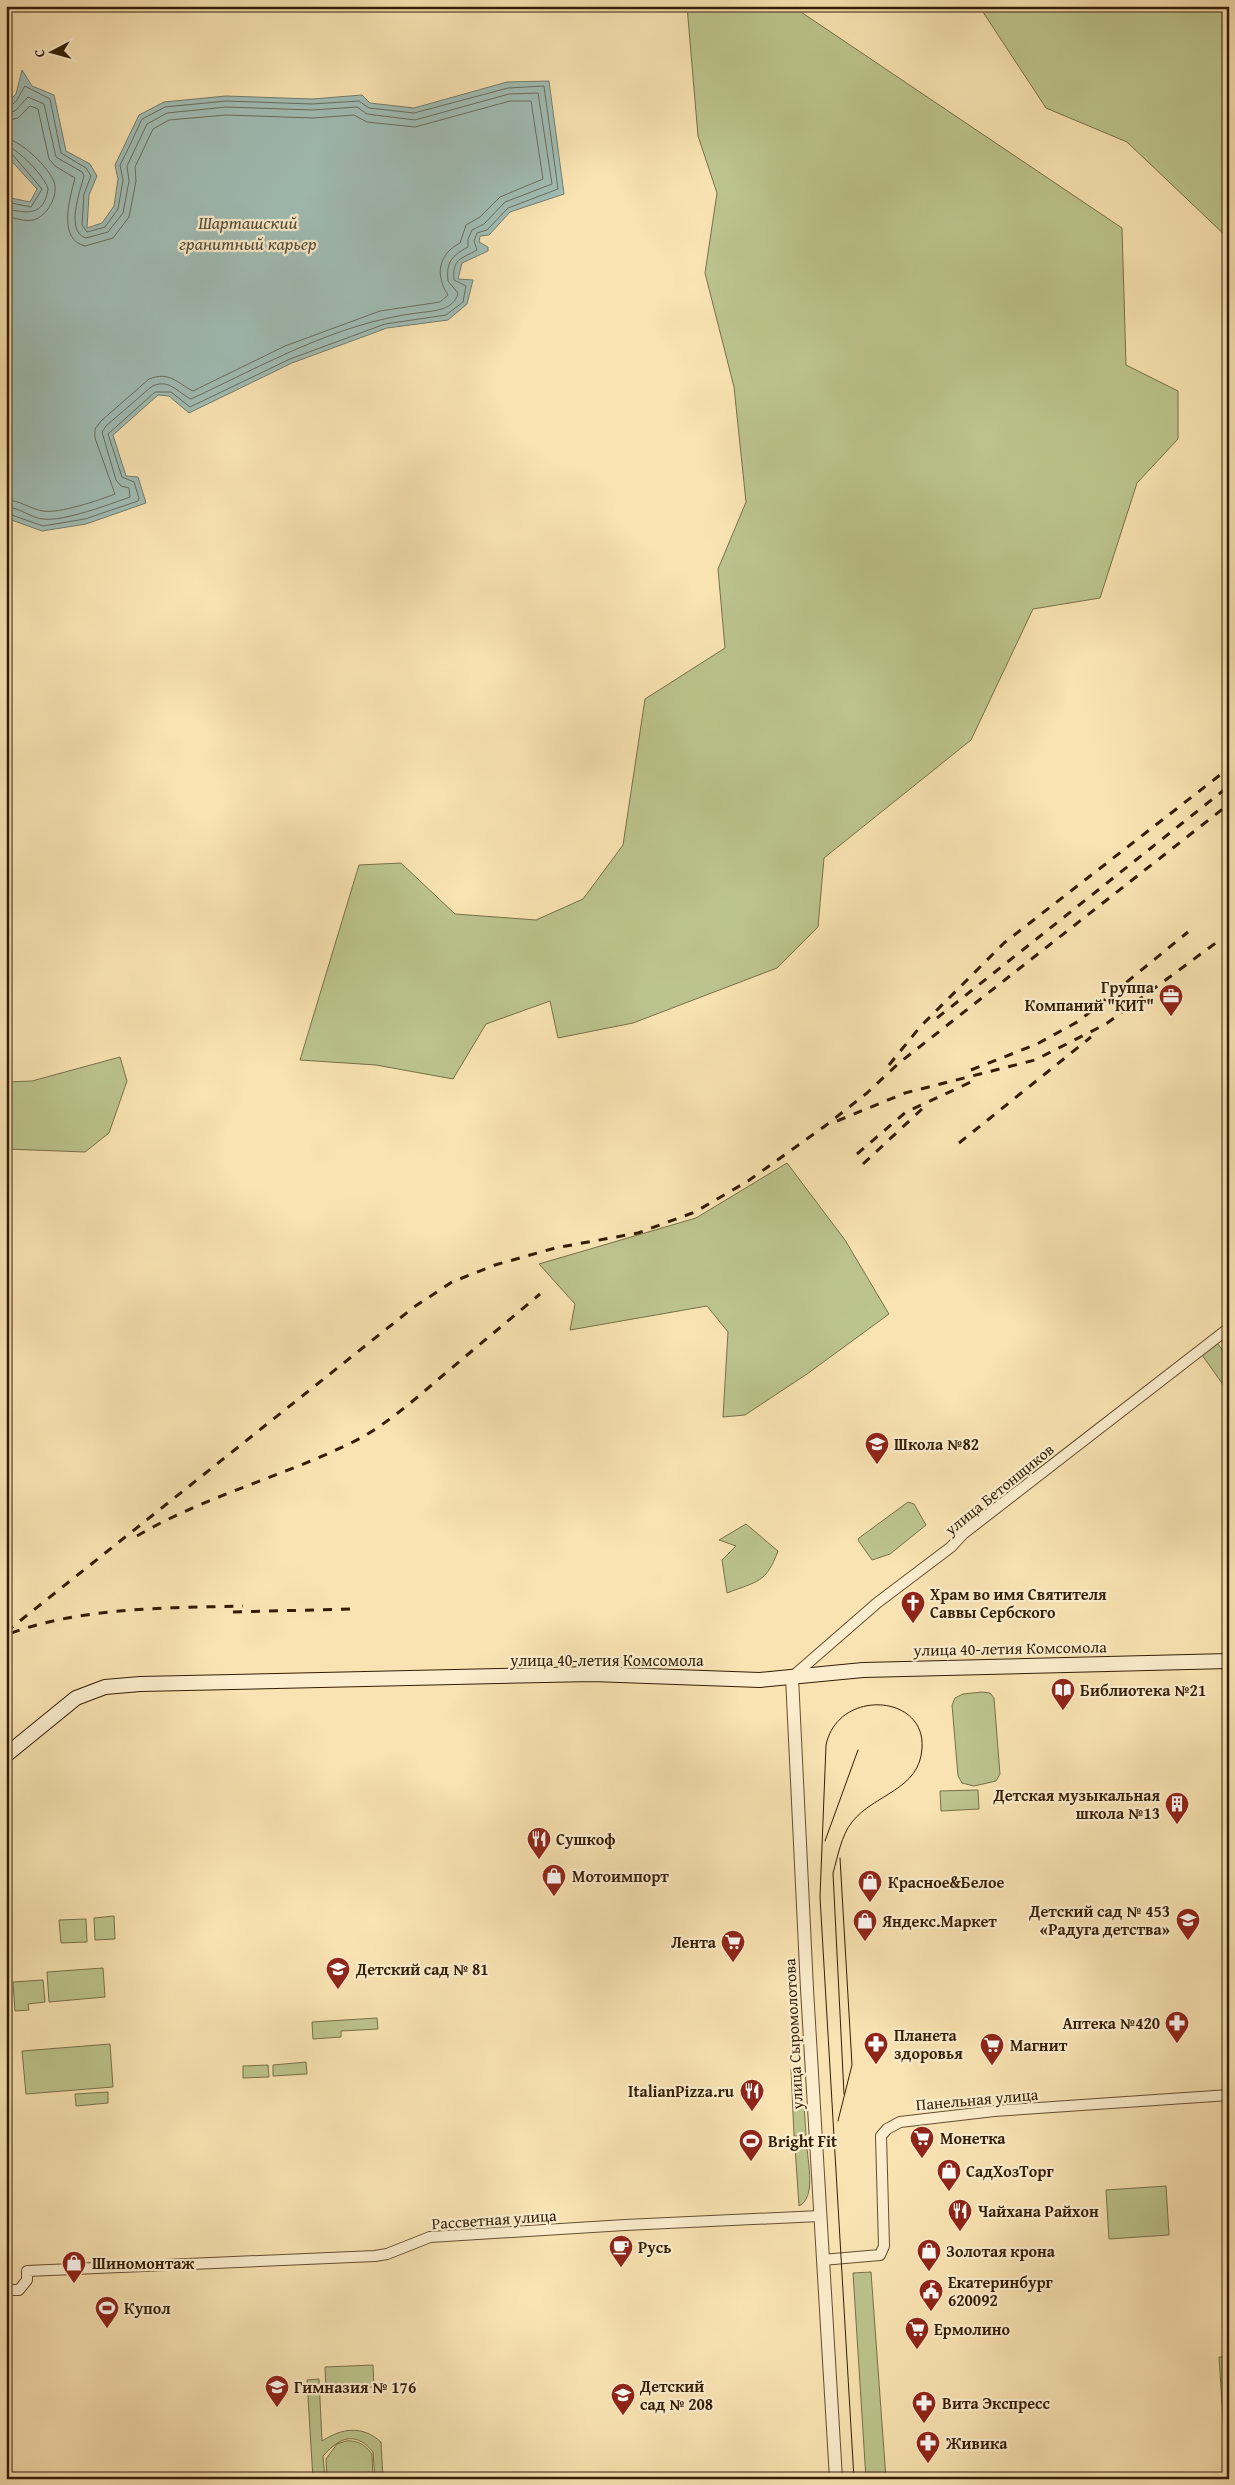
<svg xmlns="http://www.w3.org/2000/svg" width="1235" height="2485" viewBox="0 0 1235 2485" font-family="'Gentium Book Plus',serif">
<style>
.green{fill:#bcc48d;stroke:#78704a}
.water{fill:#a0bdb5;stroke:#747d6f}
.lines{fill:none;stroke-linecap:round;stroke-linejoin:round}
.shore{stroke:#6a6d5e;stroke-width:1}
.minor-casing{stroke:#644e31;stroke-width:12}
.tertiary-casing{stroke:#644e31;stroke-width:14}
.secondary-casing{stroke:#331d06;stroke-width:16}
.minor{stroke:#fbedcd;stroke-width:10}
.tertiary{stroke:#fbedcd;stroke-width:12}
.secondary{stroke:#fbedcd;stroke-width:14}
.tram{stroke:#331d06;stroke-width:1}
.rail{stroke:#331d06;stroke-width:3;stroke-dasharray:9 9;stroke-linecap:butt}
.labels{text-anchor:middle;stroke-width:4.5;stroke-linejoin:round;paint-order:stroke}
.poi-label{font-size:16px;font-weight:bold;fill:#331d06;stroke:#fbedcd;text-anchor:start}
.street-label{font-size:16px;fill:#331d06;stroke:#fbedcd}
.water-label{font-size:18px;font-style:italic;fill:#544d3b;stroke:#fbedcd}
</style>
<rect width="100%" height="100%" fill="#f9e3b2"/>
<filter id="stains"><feTurbulence type="fractalNoise" baseFrequency=".004" numOctaves="4"/><feColorMatrix values="0 0 0 0 .2 0 0 0 0 .09 0 0 0 0 .02 0 0 0 .5 -.17"/></filter>
<radialGradient id="worn" r=".72"><stop offset=".6" stop-color="#630" stop-opacity="0"/><stop offset="1" stop-color="#630" stop-opacity=".3"/></radialGradient>
<g class="green">
<polygon points="687,6 792,6 1122,228 1126,365 1178,391 1178,439 1137,483 1100,598 1033,609 971,740 824,858 818,927 777,968 633,1023 558,1038 550,1001 486,1024 453,1079 376,1065 300,1060 359,865 401,863 455,914 536,920 583,899 623,845 645,699 725,648 718,569 746,502 734,387 705,273 717,193 698,136"/>
<polygon points="979,6 1229,6 1229,239 1127,142 1046,108"/>
<polygon points="120,1057 127,1081 109,1133 85,1152 6,1149 6,1082 32,1081"/>
<polygon points="787,1163 845,1240 889,1314 807,1374 745,1415 723,1417 728,1332 707,1306 570,1330 575,1304 539,1264 696,1218"/>
<polygon points="1217,1343 1229,1358 1229,1393 1202,1355"/>
<polygon points="908,1502 914,1504 926,1525 890,1554 872,1560 858,1540 859,1538"/>
<path d="M746 1524 778 1551C766 1583 758 1581 727 1593L722 1560 736 1546 719 1540Z"/>
<polygon points="982,1692 990,1693 994,1698 1000,1774 996,1781 974,1786 962,1783 958,1776 952,1705 955,1698 963,1694"/>
<polygon points="978,1790 979,1809 941,1811 940,1791"/>
<polygon points="114,1916 115,1939 95,1940 94,1918"/>
<polygon points="86,1919 87,1942 61,1943 59,1920"/>
<polygon points="103,1968 105,1997 49,2002 47,1972"/>
<polygon points="43,1980 45,2002 28,2004 29,2010 15,2011 13,1982"/>
<polygon points="377,2018 378,2029 341,2031 341,2037 313,2039 312,2022"/>
<polygon points="110,2044 113,2087 26,2094 22,2051"/>
<polygon points="306,2062 307,2074 273,2076 273,2065"/>
<polygon points="268,2065 269,2077 243,2078 243,2066"/>
<polygon points="791,2069 800,2071 802,2075 806,2135 794,2136"/>
<polygon points="108,2092 108,2103 76,2106 75,2094"/>
<path d="M795 2147 807 2148C808 2163 816 2198 799 2206Z"/>
<polygon points="1166,2186 1169,2235 1109,2239 1106,2190"/>
<polygon points="871,2272 886,2479 866,2479 853,2273"/>
<polygon points="1219,2357 1229,2357 1229,2479 1227,2479"/>
<polygon points="373,2365 374,2387 326,2389 325,2367"/>
<path d="M319 2379 322 2441C342 2428 362 2425 381 2442L383 2479H375L373 2452C355 2430 339 2438 323 2456L325 2479H313L307 2380Z"/>
<path d="M346 2441C358 2440 365 2445 372 2454L373 2479H327L326 2459 337 2444Z"/>
</g>
<polygon class="water" points="22,70 32,86 54,95 66,151 90,164 97,176 89,195 87,228 102,223 114,206 118,179 115,165 139,115 164,102 226,96 312,99 362,95 370,103 414,108 507,82 549,81 564,194 510,212 489,235 480,236 479,242 488,247 488,251 462,263 458,279 473,280 467,304 448,320 387,328 292,363 189,413 169,396 158,395 113,435 126,476 138,477 146,503 86,524 42,531 6,518 6,197 30,202 37,189 6,155 6,104 16,94"/>
<g class="lines">
<g class="shore">
<path d="M6 107C18 105 19 94 25 86L50 99 61 153 86 168 91 176 84 194 82 225 87 232 105 227 118 209 123 180 120 165 129 147 142 119 165 107 226 101 312 104 359 101 369 108 414 113 508 88 544 86 558 189 508 208 487 230 477 233 474 241 477 250C461 259 452 259 454 280L466 286 463 302 446 315 385 324 290 359 190 407 171 392H155L108 434 122 477 134 482 139 498 138 501 85 519 43 526 6 513"/>
<path d="M6 113 15 111 28 97 44 104 56 157 82 172 84 176C80 191 65 232 86 238L108 232 123 213 129 181 127 166 147 124 167 113 226 107 312 110 357 107 367 114 415 120 509 94 538 93 552 184 505 202 484 224 472 230 468 239V247C452 256 446 261 448 281L458 293C454 311 432 311 417 313 337 323 264 365 191 399 178 393 168 377 151 387L106 426 102 432 116 480 121 486 129 488 130 497C110 504 63 522 43 519 30 518 20 507 6 507"/>
<path d="M6 121 18 118 30 106 38 109 49 159 55 166 75 178C70 198 57 239 85 246L113 238 129 217 136 181 135 167 153 129 169 120 226 115 313 118 354 115 367 122 415 127 510 101H531L543 179 500 197 480 217 466 225 460 243C438 254 435 276 448 295L440 302 380 311 285 346 193 391C177 383 170 371 149 379L101 421 95 429V438L115 494C100 500 58 514 43 511 30 509 20 500 6 500"/>
<path d="M6 139C20 139 50 169 54 182 59 195 47 217 33 220 25 222 15 218 6 216"/>
<path d="M6 146C17 147 46 178 48 189 44 217 27 213 6 209"/>
<polyline points="6,152 12,154 42,189 31,207 6,202"/>
</g>
<defs>
<g id="minor">
<polyline points="792,1677 877,1603 951,1547 963,1534 1229,1328"/>
<polyline points="822,2260 880,2255 884,2246 881,2136 887,2129 900,2122 994,2111 1229,2095"/>
<polyline points="6,2290 19,2290 27,2280 27,2271 375,2256 387,2254 430,2237 625,2225 820,2216"/>
</g>
<polyline id="tertiary" points="792,1677 807,1989 836,2479"/>
<polyline id="secondary" points="6,1755 76,1698 105,1687 140,1684 592,1674 760,1680 863,1670 1229,1661"/>
</defs>
<use href="#minor" class="minor-casing"/>
<use href="#tertiary" class="tertiary-casing"/>
<use href="#secondary" class="secondary-casing"/>
<use href="#minor" class="minor"/>
<use href="#tertiary" class="tertiary"/>
<use href="#secondary" class="secondary"/>
<g class="tram">
<polyline points="825,1841 858,1750"/>
<path d="M844 2094 833 1873C838 1856 841 1836 852 1822 874 1794 920 1790 922 1748 926 1694 838 1688 826 1745L820 1897 854 2479"/>
<polyline points="838,2121 852,2065 840,1858"/>
</g>
<g class="rail">
<polyline points="937,1018 1229,786"/>
<polyline points="889,1065 920,1027 1004,943 1229,768"/>
<polyline points="971,1070 1037,1044 1079,1021 1188,932"/>
<polyline points="837,1121 905,1093 1035,1060 1106,1024 1217,942"/>
<polyline points="959,1143 1091,1037"/>
<polyline points="857,1154 906,1112 971,1082"/>
<polyline points="863,1164 922,1109"/>
<path d="M137 1536C205 1496 282 1477 353 1442 385 1426 414 1400 441 1377 474 1349 507 1322 540 1294"/>
<polyline points="233,1612 350,1609"/>
<polyline points="6,1632 414,1307 452,1282 495,1265 555,1248 638,1233 695,1212 748,1181 825,1126 867,1093 899,1063 1229,804"/>
<path d="M11 1633C84 1607 165 1608 243 1606"/>
</g>
</g>
<defs>
<symbol id="office-pin" viewBox="-11 -11 22 30"><path d="M0 17L-7.5 6A9.5 9.5 0 1 1 7.5 6Z" fill="#8f2418" stroke="#fbedcd"/><path d="M-6-3h4V-5.5h4V-3h4V5H-6ZM-1-4.5V-3h2v-1.5ZM-6 0V1H6V0Z" fill="#fff"/></symbol>
<symbol id="school-pin" viewBox="-11 -11 22 30"><path d="M0 17L-7.5 6A9.5 9.5 0 1 1 7.5 6Z" fill="#8f2418" stroke="#fbedcd"/><path d="M0-5L7-2L0 1L-7-2ZM-4 1L0 2.5L4 1V4Q0 6-4 4Z" fill="#fff"/></symbol>
<symbol id="church-pin" viewBox="-11 -11 22 30"><path d="M0 17L-7.5 6A9.5 9.5 0 1 1 7.5 6Z" fill="#8f2418" stroke="#fbedcd"/><path d="M-1.2-6h2.4v3.5h3.3v2.4h-3.3V6h-2.4V-.1h-3.3v-2.4h3.3Z" fill="#fff"/></symbol>
<symbol id="library-pin" viewBox="-11 -11 22 30"><path d="M0 17L-7.5 6A9.5 9.5 0 1 1 7.5 6Z" fill="#8f2418" stroke="#fbedcd"/><path d="M-6-4Q-3-5.5-.7-3.5V5Q-3 3-6 4ZM6-4Q3-5.5 .7-3.5V5Q3 3 6 4Z" fill="#fff"/></symbol>
<symbol id="building-pin" viewBox="-11 -11 22 30"><path d="M0 17L-7.5 6A9.5 9.5 0 1 1 7.5 6Z" fill="#8f2418" stroke="#fbedcd"/><path d="M-4-6H4V6H1V3H-1V6H-4ZM-2.5-4.3h1.7v1.8h-1.7ZM.8-4.3h1.7v1.8H.8ZM-2.5-1h1.7V.8h-1.7ZM.8-1h1.7V.8H.8Z" fill="#fff"/></symbol>
<symbol id="restaurant-pin" viewBox="-11 -11 22 30"><path d="M0 17L-7.5 6A9.5 9.5 0 1 1 7.5 6Z" fill="#8f2418" stroke="#fbedcd"/><path d="M-5-6h1v4h1v-4h1v4h1v-4h1v5L-1.5 .5V6h-2V.5L-5-1ZM5-6V6H3V1.5H1.5Q1.5-4 5-6Z" fill="#fff"/></symbol>
<symbol id="shop-pin" viewBox="-11 -11 22 30"><path d="M0 17L-7.5 6A9.5 9.5 0 1 1 7.5 6Z" fill="#8f2418" stroke="#fbedcd"/><path d="M-5-2.5h2.3a2.7 3.5 0 0 1 5.4 0H5L5.5 6h-11ZM-1.5-2.5h3a1.5 2.3 0 0 0-3 0Z" fill="#fff"/></symbol>
<symbol id="supermarket-pin" viewBox="-11 -11 22 30"><path d="M0 17L-7.5 6A9.5 9.5 0 1 1 7.5 6Z" fill="#8f2418" stroke="#fbedcd"/><path d="M-6-5.5h2.5l.6 2H6L4.5 2H-2.5L-4.4-4H-6ZM-1.5 3.2a1.3 1.3 0 1 0 .1 0ZM3 3.2a1.3 1.3 0 1 0 .1 0Z" fill="#fff"/></symbol>
<symbol id="pharmacy-pin" viewBox="-11 -11 22 30"><path d="M0 17L-7.5 6A9.5 9.5 0 1 1 7.5 6Z" fill="#8f2418" stroke="#fbedcd"/><path d="M-2-6h4v4h4v4h-4v4h-4v-4h-4v-4h4Z" fill="#fff"/></symbol>
<symbol id="stadium-pin" viewBox="-11 -11 22 30"><path d="M0 17L-7.5 6A9.5 9.5 0 1 1 7.5 6Z" fill="#8f2418" stroke="#fbedcd"/><path d="M0-5a6.5 5 0 1 0 0 10a6.5 5 0 1 0 0-10ZM-3.5-1.8h7v3.6h-7Z" fill="#fff"/></symbol>
<symbol id="cafe-pin" viewBox="-11 -11 22 30"><path d="M0 17L-7.5 6A9.5 9.5 0 1 1 7.5 6Z" fill="#8f2418" stroke="#fbedcd"/><path d="M-5.5-4.5H6V0H3Q3 3.5 0 3.5H-2.5Q-5.5 3.5-5.5 0ZM3-3.2v2h1.7v-2ZM-6 4.5H4V6H-6Z" fill="#fff"/></symbol>
<symbol id="civic-pin" viewBox="-11 -11 22 30"><path d="M0 17L-7.5 6A9.5 9.5 0 1 1 7.5 6Z" fill="#8f2418" stroke="#fbedcd"/><path d="M-.6-6.5H3V-4.5H.6V-3L4-1V1h2V6H-6V1h2V-1L-.6-3ZM-1.2 2.5V6h2.4V2.5Z" fill="#fff"/></symbol>
</defs>
<g fill-rule="evenodd">
<use href="#office-pin" x="1157" y="982" width="28" height="38"/>
<use href="#school-pin" x="863" y="1430" width="28" height="38"/>
<use href="#church-pin" x="899" y="1589" width="28" height="38"/>
<use href="#library-pin" x="1049" y="1676" width="28" height="38"/>
<use href="#building-pin" x="1163" y="1790" width="28" height="38"/>
<use href="#restaurant-pin" x="525" y="1825" width="28" height="38"/>
<use href="#shop-pin" x="540" y="1862" width="28" height="38"/>
<use href="#shop-pin" x="856" y="1868" width="28" height="38"/>
<use href="#school-pin" x="1174" y="1906" width="28" height="38"/>
<use href="#shop-pin" x="851" y="1907" width="28" height="38"/>
<use href="#supermarket-pin" x="719" y="1928" width="28" height="38"/>
<use href="#school-pin" x="324" y="1955" width="28" height="38"/>
<use href="#pharmacy-pin" x="1163" y="2009" width="28" height="38"/>
<use href="#pharmacy-pin" x="862" y="2030" width="28" height="38"/>
<use href="#supermarket-pin" x="978" y="2031" width="28" height="38"/>
<use href="#restaurant-pin" x="738" y="2077" width="28" height="38"/>
<use href="#supermarket-pin" x="908" y="2124" width="28" height="38"/>
<use href="#stadium-pin" x="737" y="2127" width="28" height="38"/>
<use href="#shop-pin" x="935" y="2157" width="28" height="38"/>
<use href="#restaurant-pin" x="946" y="2197" width="28" height="38"/>
<use href="#cafe-pin" x="607" y="2233" width="28" height="38"/>
<use href="#shop-pin" x="915" y="2237" width="28" height="38"/>
<use href="#shop-pin" x="60" y="2249" width="28" height="38"/>
<use href="#civic-pin" x="917" y="2277" width="28" height="38"/>
<use href="#stadium-pin" x="93" y="2294" width="28" height="38"/>
<use href="#supermarket-pin" x="903" y="2315" width="28" height="38"/>
<use href="#school-pin" x="263" y="2373" width="28" height="38"/>
<use href="#school-pin" x="609" y="2381" width="28" height="38"/>
<use href="#pharmacy-pin" x="910" y="2389" width="28" height="38"/>
<use href="#pharmacy-pin" x="914" y="2429" width="28" height="38"/>
</g>
<g class="labels">
<g class="poi-label">
<text x="1154" y="993" text-anchor="end">Группа<tspan x="1154" dy="18">Компаний "КИТ"</tspan></text>
<text x="894" y="1450">Школа №82</text>
<text x="930" y="1600">Храм во имя Святителя<tspan x="930" dy="18">Саввы Сербского</tspan></text>
<text x="1080" y="1696">Библиотека №21</text>
<text x="1160" y="1801" text-anchor="end">Детская музыкальная<tspan x="1160" dy="18">школа №13</tspan></text>
<text x="556" y="1845">Сушкоф</text>
<text x="572" y="1882">Мотоимпорт</text>
<text x="888" y="1888">Красное&amp;Белое</text>
<text x="1170" y="1917" text-anchor="end">Детский сад № 453<tspan x="1170" dy="18">«Радуга детства»</tspan></text>
<text x="882" y="1927">Яндекс.Маркет</text>
<text x="716" y="1948" text-anchor="end">Лента</text>
<text x="356" y="1975">Детский сад № 81</text>
<text x="1160" y="2029" text-anchor="end">Аптека №420</text>
<text x="894" y="2041">Планета<tspan x="894" dy="18">здоровья</tspan></text>
<text x="1010" y="2051">Магнит</text>
<text x="734" y="2097" text-anchor="end">ItalianPizza.ru</text>
<text x="940" y="2144">Монетка</text>
<text x="768" y="2147">Bright Fit</text>
<text x="966" y="2177">СадХозТорг</text>
<text x="978" y="2217">Чайхана Райхон</text>
<text x="638" y="2253">Русь</text>
<text x="946" y="2257">Золотая крона</text>
<text x="92" y="2269">Шиномонтаж</text>
<text x="948" y="2288">Екатеринбург<tspan x="948" dy="18">620092</tspan></text>
<text x="124" y="2314">Купол</text>
<text x="934" y="2335">Ермолино</text>
<text x="640" y="2392">Детский<tspan x="640" dy="18">сад № 208</tspan></text>
<text x="294" y="2393">Гимназия № 176</text>
<text x="942" y="2409">Вита Экспресс</text>
<text x="946" y="2449">Живика</text>
</g>
<g class="street-label">
<text transform="translate(999 1489) rotate(-39)" y="6">улица Бетонщиков</text>
<text transform="translate(1010 1648) rotate(-1)" y="6">улица 40-летия Комсомола</text>
<text x="607" y="1666">улица 40-летия Комсомола</text>
<text transform="translate(793 2034) rotate(-93)" y="6">улица Сыромолотова</text>
<text transform="translate(977 2099) rotate(-5)" y="6">Панельная улица</text>
<text transform="translate(494 2219) rotate(-4)" y="6">Рассветная улица</text>
</g>
<g class="water-label">
<text x="248" y="229">Шарташский<tspan x="248" dy="21">гранитный карьер</tspan></text>
</g>
</g>
<rect width="1235" height="2485" fill="none" stroke="#f9e3b2" stroke-width="25"/>
<rect x="8" y="8" width="1220" height="2470" fill="none" stroke="#331d06" stroke-width="2.5"/>
<rect x="12" y="12" width="1210" height="2460" fill="none" stroke="#331d06"/>
<g transform="translate(52 52) rotate(264)" stroke="#fbedcd" stroke-width="4" paint-order="stroke">
<path d="M0-4L9 19L0 12L-9 19Z" fill="#331d06"/>
<text y="-8" font-size="14" font-weight="bold" text-anchor="middle" fill="#331d06">С</text>
</g>
<rect width="100%" height="100%" filter="url(#stains)"/>
<rect width="100%" height="100%" fill="url(#worn)"/>
</svg>
